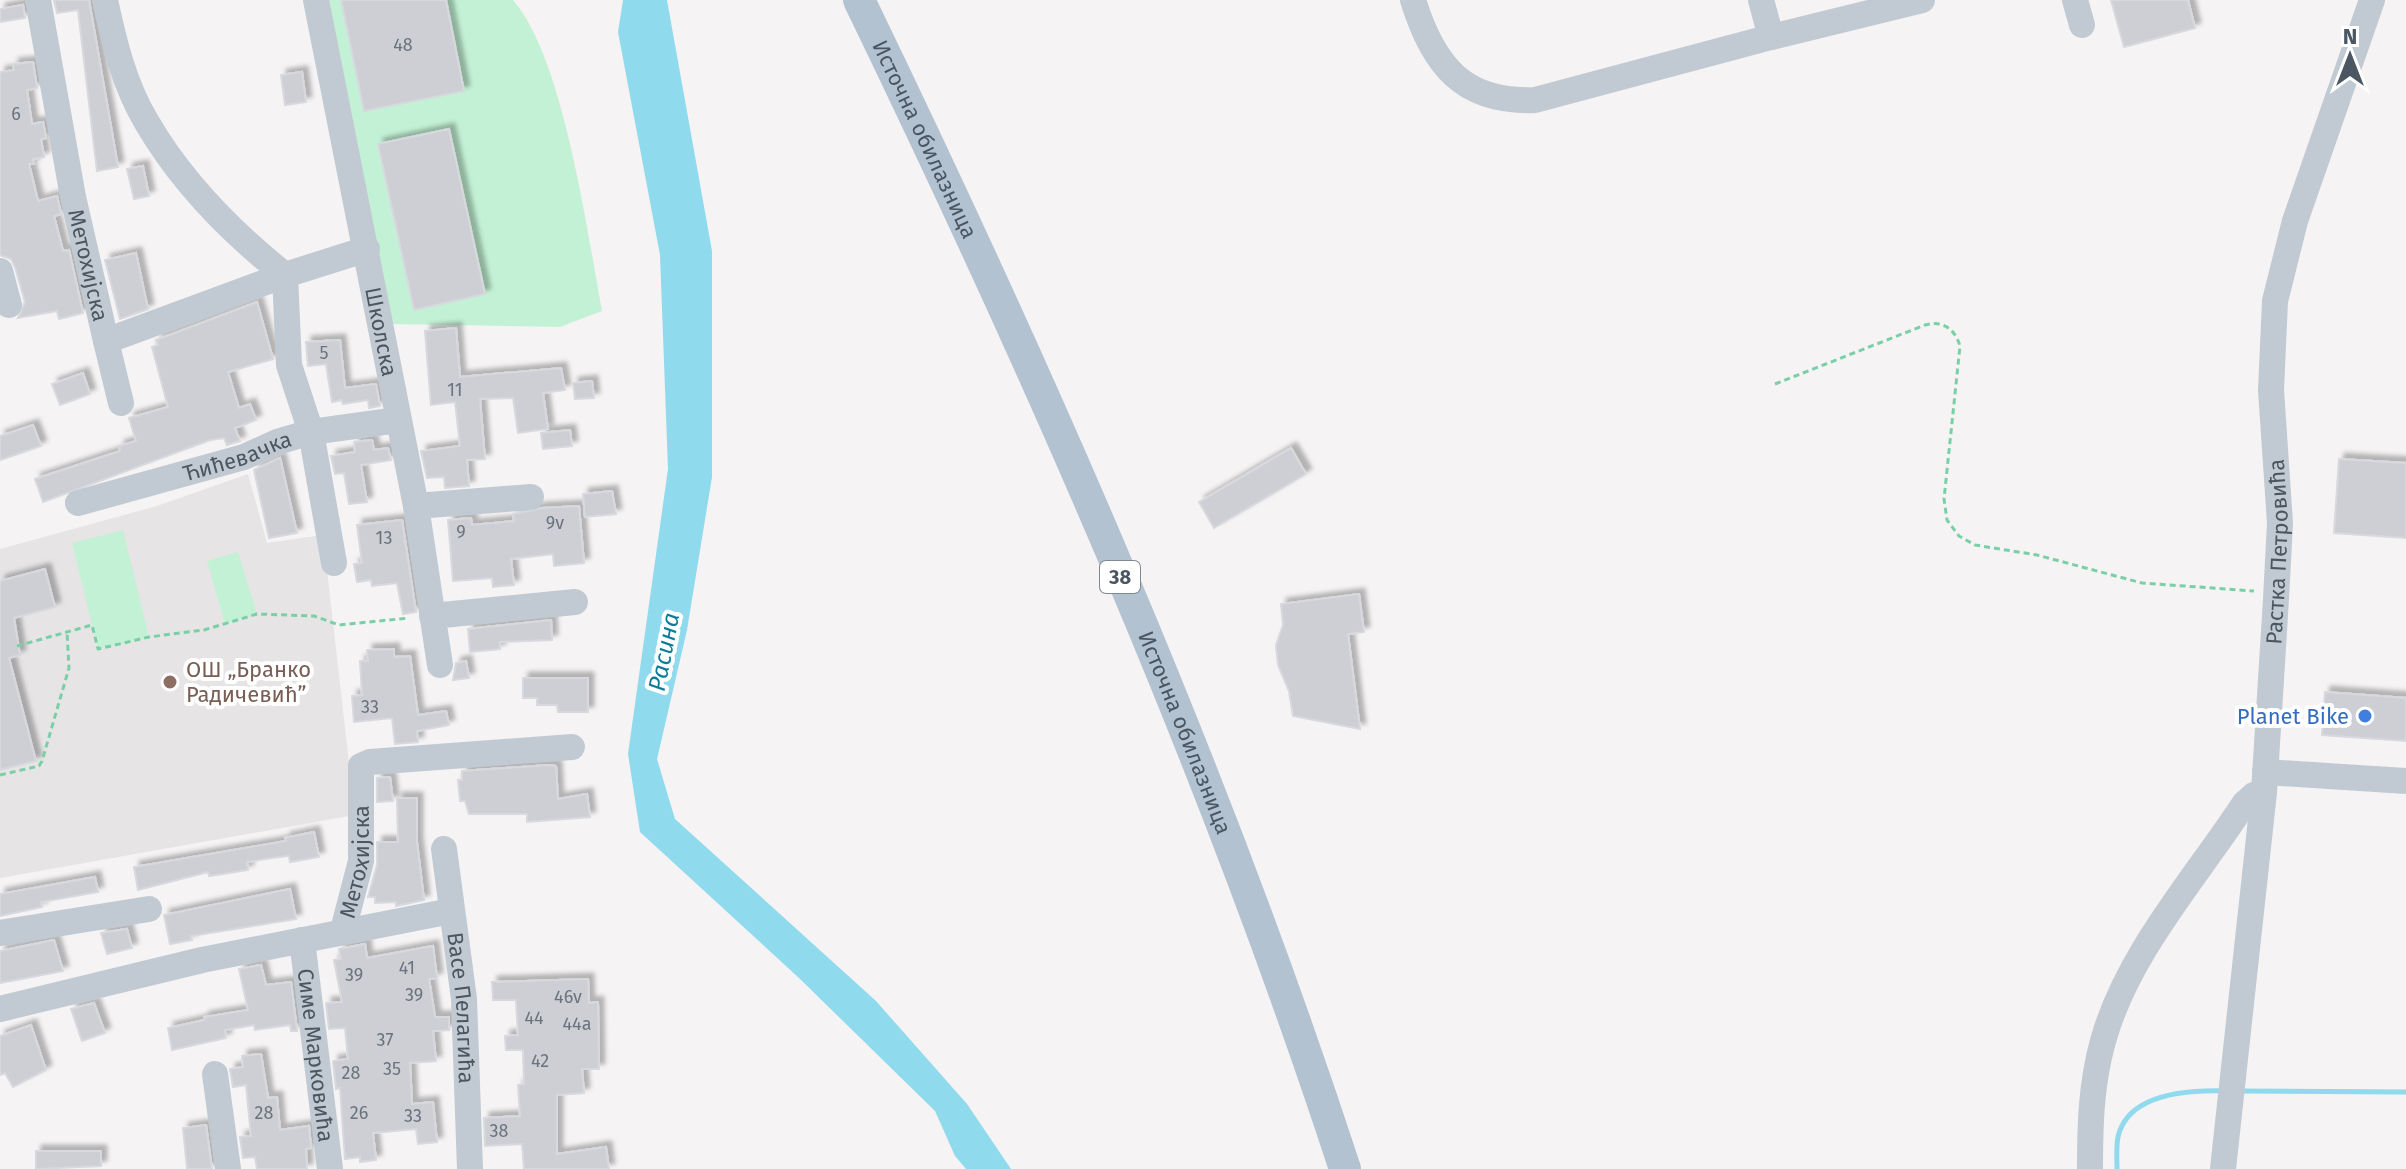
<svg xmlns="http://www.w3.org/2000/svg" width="2406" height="1169" viewBox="0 0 2406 1169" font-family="'Fira Sans',sans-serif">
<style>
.education{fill:#e6e4e5}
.green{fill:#c3f1d5}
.water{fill:#90daee}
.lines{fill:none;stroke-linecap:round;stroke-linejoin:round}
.stream{stroke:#90daee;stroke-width:5}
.building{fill:#cdcfd5;stroke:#d7d9de;stroke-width:2;filter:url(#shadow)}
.path{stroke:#7ad0a6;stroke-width:3;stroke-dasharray:6 4;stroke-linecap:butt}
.minor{stroke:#c1cad2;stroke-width:26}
.major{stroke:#b3c2d1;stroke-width:32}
.education-dot{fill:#8d6e63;stroke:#fff;stroke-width:3}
.shop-dot{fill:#3f7fe0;stroke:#fff;stroke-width:3}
.labels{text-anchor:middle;stroke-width:8;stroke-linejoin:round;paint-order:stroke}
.number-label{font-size:18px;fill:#6b747e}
.shield{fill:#fff;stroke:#808990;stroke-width:2}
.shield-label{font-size:20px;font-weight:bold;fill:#4a5661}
.street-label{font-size:22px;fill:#4a5661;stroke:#fff}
.education-label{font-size:22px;fill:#785e54;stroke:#fff;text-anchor:start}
.shop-label{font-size:22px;fill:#366cbe;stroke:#fff;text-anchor:end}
.water-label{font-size:24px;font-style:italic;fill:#0c7c9b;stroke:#fff}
</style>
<defs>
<filter id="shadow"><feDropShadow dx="5.5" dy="-5.5" stdDeviation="2" flood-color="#0004"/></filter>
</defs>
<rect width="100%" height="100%" fill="#f5f3f3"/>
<polygon class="education" points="248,474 267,543 323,535 355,815 0,878 0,549 157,506"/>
<g class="green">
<path d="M325 0H513C564 59 587 231 602 311L560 327 392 324Z"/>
<polygon points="123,530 149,637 98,649 72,543"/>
<polygon points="238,552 257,614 225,624 207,561"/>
</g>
<polygon class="water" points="623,0 667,0 712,251 712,477 687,630 657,759 675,819 876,1001 967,1104 1011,1169 966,1169 955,1156 935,1111 799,978 640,832 628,754 668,469 660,255 618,32"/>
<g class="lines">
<g class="stream">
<polyline points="2239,1091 2406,1092"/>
<path d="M2117 1169C2117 1159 2116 1147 2118 1137 2128 1093 2188 1090 2225 1091"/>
</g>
</g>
<g class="building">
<polygon points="54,0 89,0 118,167 97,171 78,10 57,13"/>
<polygon points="341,0 446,0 464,91 364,111"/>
<polygon points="2111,0 2188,0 2195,28 2124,47"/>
<polygon points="23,5 25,18 0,22 0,9"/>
<polygon points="33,62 37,88 27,90 32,124 43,122 46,138 41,139 44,157 33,159 34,164 29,164 38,201 57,196 61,214 54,216 63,251 69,250 83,313 59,319 57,311 18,318 25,302 15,267 11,259 0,255 0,72 14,70 13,64"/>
<polygon points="302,72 306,102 285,105 281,75"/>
<polygon points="449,129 485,294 414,310 378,144"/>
<polygon points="143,166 149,196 134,199 127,169"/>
<polygon points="136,253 148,309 120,319 105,260"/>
<polygon points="257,302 273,359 228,372 239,408 250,404 256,420 235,428 240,441 227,445 224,438 210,440 43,502 35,479 120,451 119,446 136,441 129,418 168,407 152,347 158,345 156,340"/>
<polygon points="456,328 460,377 561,368 565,390 543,393 548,429 518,433 513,398 480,399 485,459 467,460 469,486 445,488 444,477 427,478 421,451 460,446 455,402 431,405 425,331"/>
<polygon points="340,340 345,388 376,384 380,406 369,408 368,400 343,404 342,400 332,402 326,364 308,366 306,342"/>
<polygon points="83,373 90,394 60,405 52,384"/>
<polygon points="592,381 594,398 575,399 573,383"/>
<polygon points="33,425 41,446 0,460 0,436"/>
<polygon points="570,430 572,446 543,449 541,433"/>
<polygon points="372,440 374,450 388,448 391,460 361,465 367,502 349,504 344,473 335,474 331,456 355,452 354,442"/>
<polygon points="1291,448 1306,474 1214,528 1199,502"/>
<polygon points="280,458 297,533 269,538 254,470"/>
<polygon points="2339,459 2406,463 2406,538 2334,533"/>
<polygon points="612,491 616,514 585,517 583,494"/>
<polygon points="579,506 584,563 554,566 553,554 511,559 514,585 493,587 492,578 453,581 448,520 471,518 472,525 514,521 513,514 542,508"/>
<polygon points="402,520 416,612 403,614 397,583 372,586 371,580 357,582 354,564 362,563 357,525"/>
<polygon points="45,569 55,607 14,618 20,655 9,658 36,761 0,770 0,581"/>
<polygon points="1359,594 1364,632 1348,634 1360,729 1293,716 1289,691 1278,665 1276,645 1283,625 1281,604"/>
<polygon points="551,620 552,640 500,642 500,649 470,652 468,629"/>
<polygon points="394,649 394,657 410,656 418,715 446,711 449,725 417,731 418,742 395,744 392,718 354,722 352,696 362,695 360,661 368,661 367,650"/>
<polygon points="466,661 469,678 453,680 456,663"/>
<polygon points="523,678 588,678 588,712 558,712 557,705 537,705 537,698 523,698"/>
<polygon points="2325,692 2406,698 2406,741 2322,735"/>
<polygon points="550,765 556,766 558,799 587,794 590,817 527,822 527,814 469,814 465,801 460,801 458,780 462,780 462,771"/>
<polygon points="390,777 393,801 377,802 377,778"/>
<polygon points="397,798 417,798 417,842 424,900 396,906 396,902 375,903 375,897 368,897 377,865 377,842 398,842"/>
<polygon points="314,832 319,857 290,862 289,856 271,858 247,862 248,870 209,876 208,872 138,890 134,867 286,841 285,838"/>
<polygon points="95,877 98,892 41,902 42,907 0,916 0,894"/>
<polygon points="290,889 296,919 191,936 192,940 170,944 164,915"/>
<polygon points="127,929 132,948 107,954 101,933"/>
<polygon points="54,940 63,971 0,983 0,951"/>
<polygon points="365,944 367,958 433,946 437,978 429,979 435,1017 449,1017 449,1030 433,1031 436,1061 410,1063 412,1104 433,1102 437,1142 418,1144 416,1129 373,1133 376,1160 360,1162 360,1157 345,1159 340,1088 336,1089 333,1061 348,1059 345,1028 329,1029 326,1003 342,1002 334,960 341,959 339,949"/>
<polygon points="261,965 266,985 291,982 297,1031 291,1031 290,1025 255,1030 254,1025 225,1030 226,1038 172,1050 168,1028 204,1020 204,1017 248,1010 239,969"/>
<polygon points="588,979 589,1003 598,1002 599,1069 582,1069 584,1093 557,1095 557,1154 606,1147 609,1169 524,1169 522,1144 485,1146 484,1118 520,1116 518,1085 524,1084 523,1050 506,1050 505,1036 518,1035 516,1000 493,1000 492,982"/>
<polygon points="94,1003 105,1033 82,1041 71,1009"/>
<polygon points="31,1025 46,1070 13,1087 5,1073 0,1075 0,1036"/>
<polygon points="261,1054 268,1098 277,1097 280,1130 309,1126 311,1148 306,1149 307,1169 257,1169 255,1157 243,1158 240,1137 251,1136 246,1085 233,1087 230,1069 243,1067 242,1056"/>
<polygon points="206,1125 212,1169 187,1169 183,1128"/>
<polygon points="36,1151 101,1151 101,1166 36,1169"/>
</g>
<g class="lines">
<g class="path">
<path d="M1775 384 1925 325C1943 320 1955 329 1960 346L1944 499 1947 520 1959 536 1975 545 2037 555 2142 583 2254 591"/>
<polyline points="17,646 92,625 98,649 149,637 204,630 257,614 314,616 339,625 409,618"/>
<polyline points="0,775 39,766 42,761 69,668 67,632"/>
</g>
<g class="minor">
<path id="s1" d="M38 0 73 197 106 341 285 275 289 365 311 432 334 563"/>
<path d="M105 0C114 42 124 84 146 121 180 180 232 233 285 275L367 249"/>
<path id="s2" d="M316 0 416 506 440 665"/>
<path d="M1413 0C1433 65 1463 103 1535 100L1771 37"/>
<polyline points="1761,0 1771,37 1922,0"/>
<polyline points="2075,0 2082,25"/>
<polyline points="0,271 9,305"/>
<polyline points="106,341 121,403"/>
<path id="s3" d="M78 503 244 457 277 442 311 432 398 420"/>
<polyline points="416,506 531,497"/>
<polyline points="432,616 575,602"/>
<polyline points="2265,772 2406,781"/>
<path id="s4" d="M444 849 464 999 470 1169"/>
<path id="s5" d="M343 930 361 861V766L370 762 572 747"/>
<polyline points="0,933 149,909"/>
<path id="s6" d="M302 940 330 1169"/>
<polyline points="0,1009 202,960 451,911"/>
<polyline points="215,1074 228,1169"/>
<path d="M2090 1169C2090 1125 2091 1084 2103 1041 2127 954 2195 879 2244 804L2254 795 2264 792"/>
<path id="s7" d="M2223 1169 2264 792 2276 599 2280 523 2271 390 2275 301 2295 221 2372 0"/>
</g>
<path class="major" id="s8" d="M859 0C1043 380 1214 768 1345 1169"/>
</g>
<circle class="education-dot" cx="170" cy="682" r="8"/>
<circle class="shop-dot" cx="2365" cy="716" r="8"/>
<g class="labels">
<g class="number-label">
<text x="403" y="51">48</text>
<text x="16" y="120">6</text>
<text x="324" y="359">5</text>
<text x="455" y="396">11</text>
<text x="555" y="529">9v</text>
<text x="461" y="538">9</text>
<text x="384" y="544">13</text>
<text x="370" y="713">33</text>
<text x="407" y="974">41</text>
<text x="354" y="981">39</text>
<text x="414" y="1001">39</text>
<text x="568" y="1003">46v</text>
<text x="534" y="1024">44</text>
<text x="577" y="1030">44a</text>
<text x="385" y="1046">37</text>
<text x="540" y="1067">42</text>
<text x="392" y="1075">35</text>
<text x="351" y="1079">28</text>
<text x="264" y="1119">28</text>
<text x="359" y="1119">26</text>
<text x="413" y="1122">33</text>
<text x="499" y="1137">38</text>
</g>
<rect class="shield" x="1100" y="561" width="40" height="32" rx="6"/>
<g class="shield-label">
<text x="1120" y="584">38</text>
</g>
<g class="street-label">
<text dy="8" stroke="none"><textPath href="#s8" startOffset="154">Источна обилазница</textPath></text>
<text dy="8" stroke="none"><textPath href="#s1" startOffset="270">Метохијска</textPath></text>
<text dy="8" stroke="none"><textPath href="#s2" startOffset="338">Школска</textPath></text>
<text dy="8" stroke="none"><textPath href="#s3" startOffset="166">Ћићевачка</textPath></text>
<text dy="8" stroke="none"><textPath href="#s7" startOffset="620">Растка Петровића</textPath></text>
<text dy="8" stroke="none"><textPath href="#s8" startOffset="802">Источна обилазница</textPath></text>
<text dy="8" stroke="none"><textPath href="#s5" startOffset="70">Метохијска</textPath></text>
<text dy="8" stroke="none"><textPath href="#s4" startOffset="160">Васе Пелагића</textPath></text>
<text dy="8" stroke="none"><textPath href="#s6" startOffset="116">Симе Марковића</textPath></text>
</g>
<g class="education-label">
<text x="186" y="677">ОШ „Бранко<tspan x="186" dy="25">Радичевић”</tspan></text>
</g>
<g class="shop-label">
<text x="2349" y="724">Planet Bike</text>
</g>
<g class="water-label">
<text transform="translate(664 652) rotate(-79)" y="8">Расина</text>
</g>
</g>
<g transform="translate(2350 56)" stroke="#ffffff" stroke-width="6" paint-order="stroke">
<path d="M0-6L14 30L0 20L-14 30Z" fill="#4a5661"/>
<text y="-12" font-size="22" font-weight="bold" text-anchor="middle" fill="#4a5661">N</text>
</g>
</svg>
